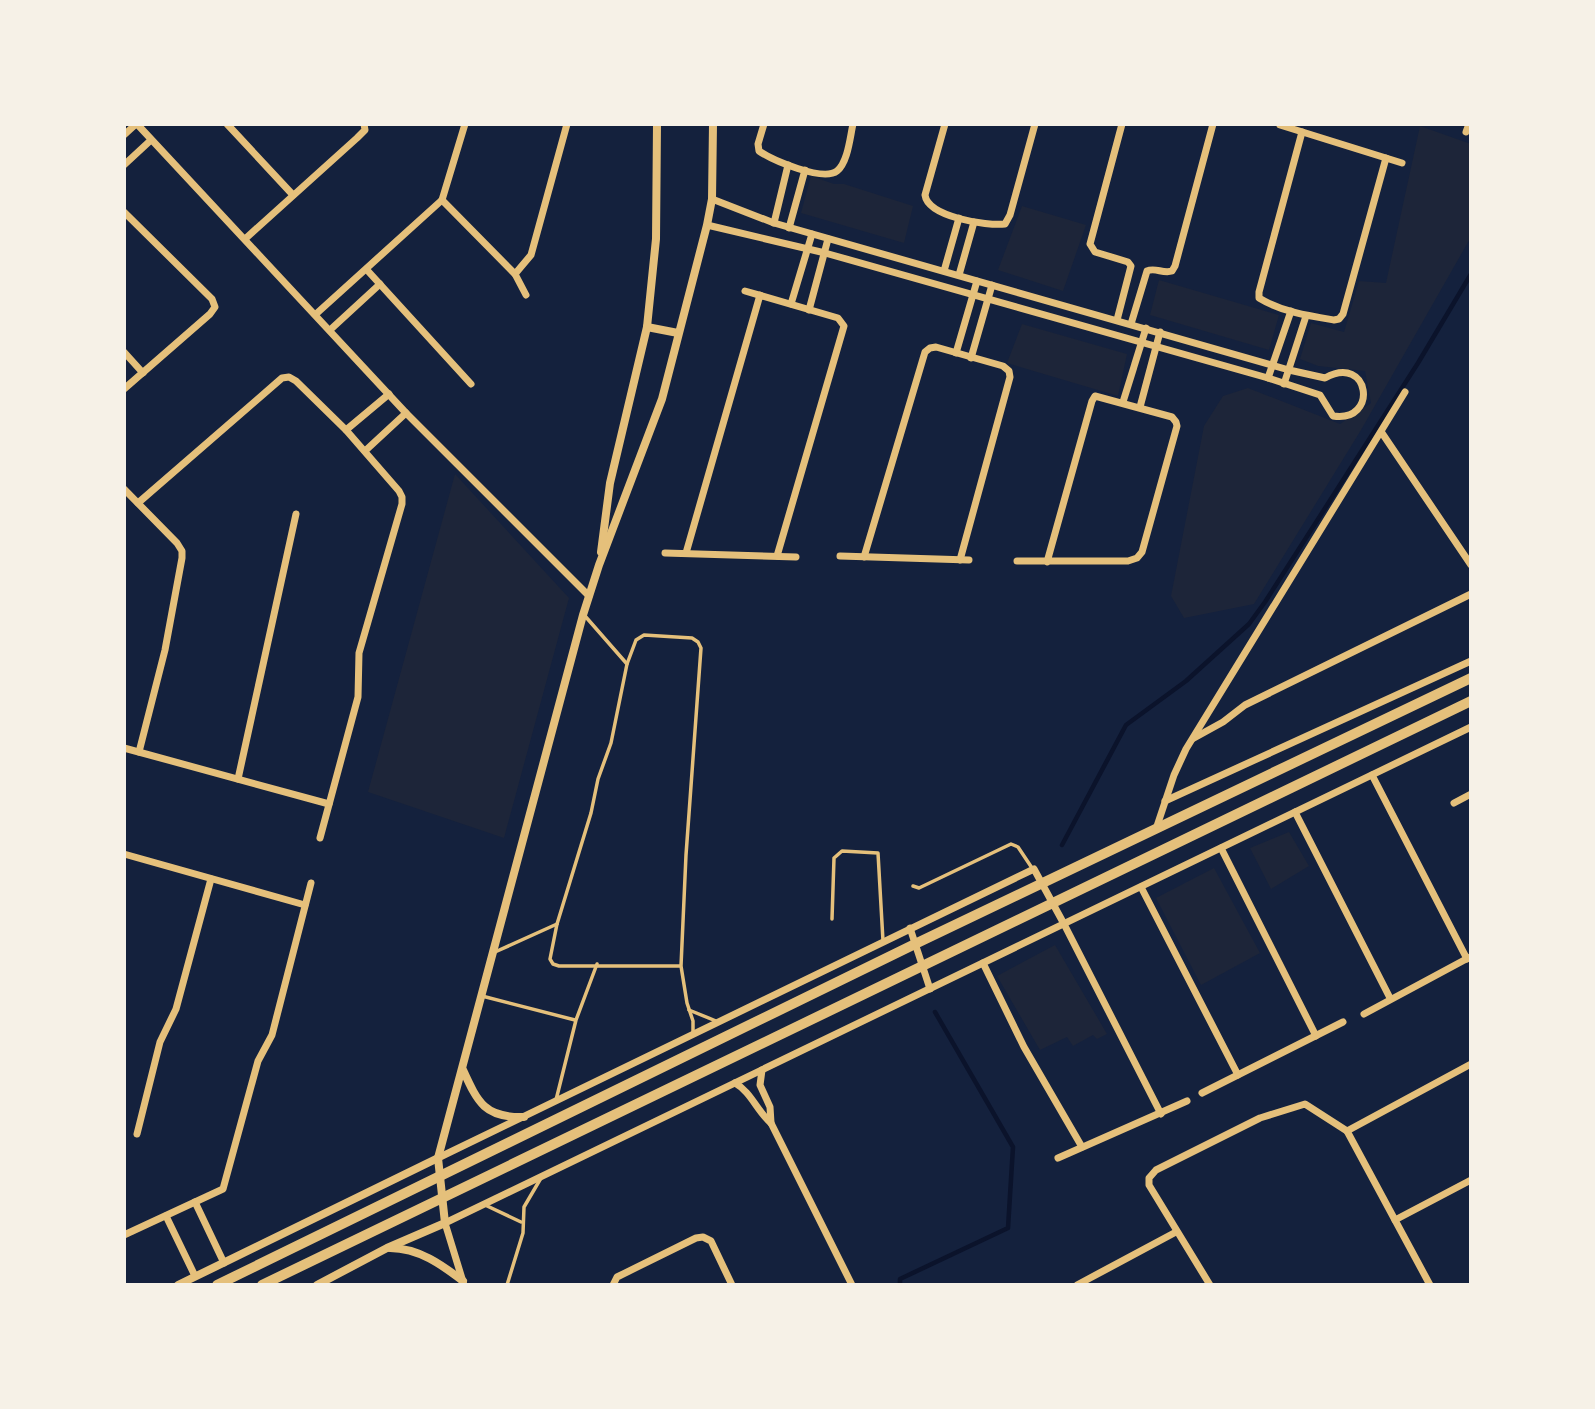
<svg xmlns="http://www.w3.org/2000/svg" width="1595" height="1409" viewBox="0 0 1595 1409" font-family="'Titillium Web',sans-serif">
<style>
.green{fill:#1d2539}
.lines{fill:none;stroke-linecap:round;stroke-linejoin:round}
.stream{stroke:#0b132b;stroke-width:4.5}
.service{stroke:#e5c07b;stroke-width:3.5}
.minor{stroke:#e5c07b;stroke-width:7}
.tertiary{stroke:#e5c07b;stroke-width:8}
.secondary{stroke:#e5c07b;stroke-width:10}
</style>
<rect width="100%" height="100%" fill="#14213d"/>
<g class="green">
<polygon points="1420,126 1471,144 1471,237 1361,430 1254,604 1184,618 1171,596 1204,426 1223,396 1248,388 1340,424 1371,403 1365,371 1318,366 1300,359 1311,323 1344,332 1359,281 1386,283"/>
<polygon points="811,176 834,184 844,184 913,206 904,243 801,213"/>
<polygon points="1022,206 1086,225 1063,291 998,270"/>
<polygon points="1159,280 1279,315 1269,350 1150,315"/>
<polygon points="1022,324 1127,354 1118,396 1007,363"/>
<polygon points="455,474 569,598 504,838 368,792"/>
<polygon points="1289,832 1309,866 1271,889 1250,848"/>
<polygon points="1214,868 1260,953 1201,985 1156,898"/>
<polygon points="1055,945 1107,1034 1097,1039 1093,1035 1073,1046 1067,1037 1040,1050 997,976"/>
</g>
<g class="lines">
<g class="stream">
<polyline points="1062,845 1126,725 1186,681 1249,624 1265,602 1418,363 1471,274"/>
<polyline points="900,1285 900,1279 1008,1228 1013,1147 935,1012"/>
</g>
<g class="service">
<polyline points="585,616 627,664"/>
<polyline points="913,886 919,888 1011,844 1018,847 1032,868"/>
<polyline points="832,919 834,858 842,851 878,853 883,941"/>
<polyline points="495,952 557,924"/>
<polyline points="681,966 559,966 553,964 550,959 557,924 591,813 598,779 611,743 627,664 636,640 644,635 692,638 698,642 701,648 686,855 681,966 687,1003 693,1021 693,1034"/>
<polyline points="482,996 575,1020"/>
<polyline points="689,1010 716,1021"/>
<polyline points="556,1100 576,1020 597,964"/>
<polyline points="485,1205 521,1222"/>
<polyline points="507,1285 523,1233 524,1207 541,1178"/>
</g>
<g class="minor">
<polyline points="137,124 406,413 589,596"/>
<polyline points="227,124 293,195"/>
<path d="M764 124 758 144 759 151C772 160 823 182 837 171 848 162 850 137 853 124"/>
<path d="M945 124 925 195C928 217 986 226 1005 224L1010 215 1035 124"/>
<polyline points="1280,125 1402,163"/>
<path d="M1302 132 1259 292V298C1282 312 1309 316 1334 320L1339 319 1343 314 1386 158"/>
<polyline points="1466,132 1469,124"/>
<polyline points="124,135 136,124"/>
<polyline points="124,165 151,140"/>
<polyline points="442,200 515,274 526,295"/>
<polyline points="124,212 212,299 215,307 210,314 124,389"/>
<polyline points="774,223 788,165"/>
<path d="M707 225 825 253 1268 378 1320 395 1333 416C1379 423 1370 353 1325 378L1289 370 774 223 712 199"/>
<polyline points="789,228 805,170"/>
<polyline points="245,239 357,138 365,130 364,124"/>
<polyline points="367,270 471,384"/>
<polyline points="944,271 959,218"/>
<polyline points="515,274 531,255 567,124"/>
<polyline points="959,275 974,222"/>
<polyline points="745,291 838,318 844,326 777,556"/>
<polyline points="791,304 812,234"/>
<polyline points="809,310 828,239"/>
<polyline points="316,314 442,200 465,124"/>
<polyline points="1117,320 1131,266 1128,262 1095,252 1090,244 1122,124"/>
<path d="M1131 324 1147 271C1155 267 1163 274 1172 271L1175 266 1213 124"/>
<polyline points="330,330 380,284"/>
<polyline points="124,352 143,373"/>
<polyline points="956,353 977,281"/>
<polyline points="971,358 992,285"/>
<polyline points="1268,378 1291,311"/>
<polyline points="1284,384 1306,316"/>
<polyline points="1123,402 1146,328"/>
<polyline points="1140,407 1160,332"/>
<polyline points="346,430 389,394"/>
<polyline points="1382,433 1471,565"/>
<polyline points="365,451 406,413"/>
<polyline points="124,489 177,543 182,551 182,558 165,650 139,752"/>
<polyline points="138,503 282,378 289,377 296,381 346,430 399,491 402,497 402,504 359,653 358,697 320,838"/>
<polyline points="665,553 796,557"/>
<polyline points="686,553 760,295"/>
<polyline points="840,556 969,560"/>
<polyline points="864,557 925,352 930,348 936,347 1003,366 1009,371 1010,377 960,560"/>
<polyline points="1017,561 1128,561 1137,558 1142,552 1177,426 1176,422 1172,417 1095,396 1092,401 1047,562"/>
<polyline points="1194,738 1223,722 1245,705 1471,594"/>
<polyline points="124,748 329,804"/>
<polyline points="1372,775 1467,959"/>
<polyline points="238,779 296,514"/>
<polyline points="1165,801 1471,661"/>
<polyline points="1454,803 1471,794"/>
<polyline points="1295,812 1390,998"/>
<polyline points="1156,829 1174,775 1186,749 1405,392"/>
<polyline points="1221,848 1316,1036"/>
<polyline points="124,854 305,905"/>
<polyline points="1141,887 1238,1075"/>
<polyline points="910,928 930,989"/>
<polyline points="983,963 1024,1047 1082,1147"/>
<polyline points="1364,1014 1470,957"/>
<polyline points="762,1070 760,1085 770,1107 771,1123"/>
<path d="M735 1083C751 1092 757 1111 771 1123L852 1285"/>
<polyline points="1202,1093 1343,1022"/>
<polyline points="1347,1131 1471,1064"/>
<polyline points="137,1134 160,1042 176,1009 211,879"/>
<polyline points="438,1158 1034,869 1064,924 1161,1114"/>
<polyline points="1058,1158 1187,1101"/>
<polyline points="195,1202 224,1263"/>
<polyline points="166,1216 195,1276"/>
<polyline points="1395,1220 1471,1180"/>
<polyline points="124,1235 223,1189 258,1061 272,1035 311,883"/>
<polyline points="464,1285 445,1223 1471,727"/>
<polyline points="613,1285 617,1277 696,1238 703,1237 711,1241 732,1285"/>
<polyline points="1077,1285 1176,1232"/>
<polyline points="1210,1285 1149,1185 1149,1178 1156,1170 1260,1118 1305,1104 1347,1131 1430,1285"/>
</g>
<g class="tertiary">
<polyline points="647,327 678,333"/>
<polyline points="601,552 610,483 647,327 656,239 657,124"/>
<path d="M463 1070C478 1103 485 1118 524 1117"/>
<path d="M390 1248C419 1248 442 1265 463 1281"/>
<polyline points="178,1285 438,1158"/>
<polyline points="317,1285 387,1248 445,1223 438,1158 583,615 599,565 662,399 707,225 712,199 713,124"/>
</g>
<g class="secondary">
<polyline points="217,1285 915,944 1471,678"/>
<polyline points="262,1285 1471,701"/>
</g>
</g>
<rect width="1595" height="1409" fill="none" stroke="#f6f1e7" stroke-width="252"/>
</svg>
